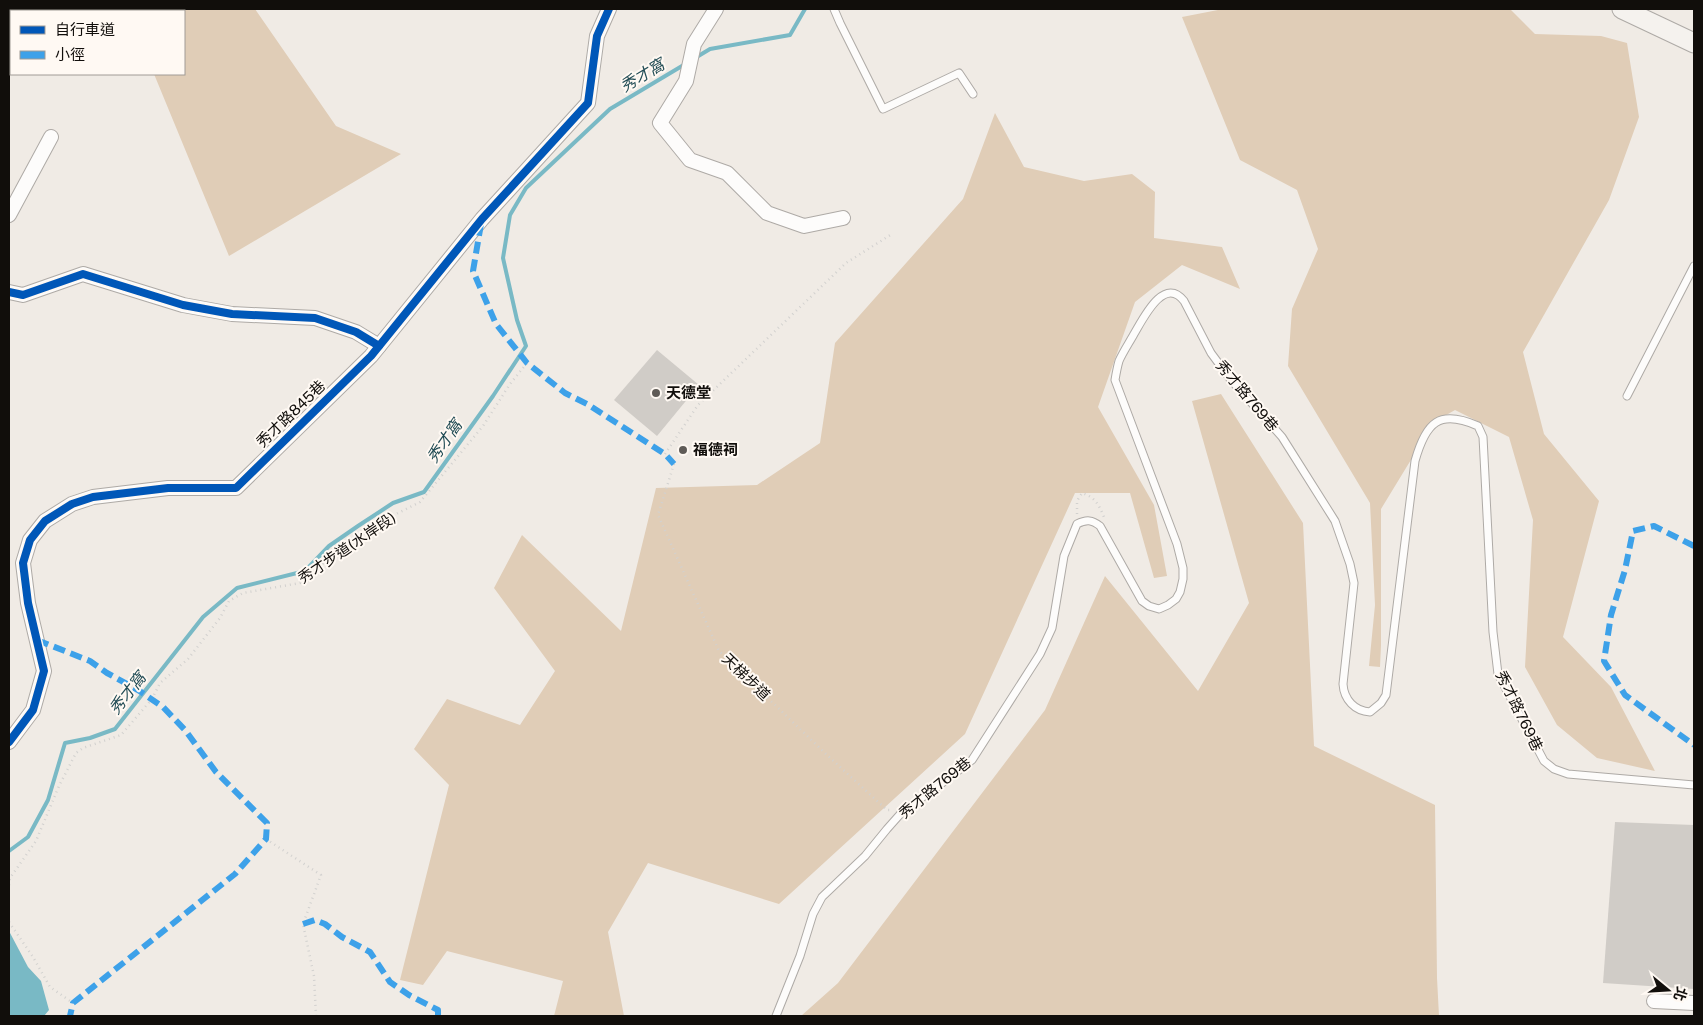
<svg xmlns="http://www.w3.org/2000/svg" width="1703" height="1025" viewBox="0 0 1703 1025" font-family="'Public Sans','Noto Sans TC',sans-serif">
<style>
.green{fill:#e0cdb7}
.water{fill:#79b9c5}
.lines{fill:none;stroke-linecap:round;stroke-linejoin:round}
.stream{stroke:#79b9c5;stroke-width:4}
.building{fill:#d0ccc7}
.service-casing{stroke:#aeaaa6;stroke-width:9}
.minor-casing{stroke:#aeaaa6;stroke-width:16}
.secondary-casing{stroke:#aeaaa6;stroke-width:21}
.path{stroke:#d2d1cf;stroke-width:2.5;stroke-dasharray:1 4;stroke-linecap:butt}
.service{stroke:#fdfcfb;stroke-width:7}
.minor{stroke:#fdfcfb;stroke-width:14}
.secondary{stroke:#f5f2ee;stroke-width:19}
.quiet{stroke:#3da1e9;stroke-width:6;stroke-dasharray:12 6;stroke-linecap:butt}
.cycleway-casing{stroke:#fff9f3;stroke-width:11}
.cycleway{stroke:#0057b8;stroke-width:8}
.poi-dot{fill:#5f5b57;stroke:#fff9f3;stroke-width:2}
.labels{text-anchor:middle;stroke-width:4;stroke-linejoin:round;paint-order:stroke}
.poi-label{font-size:15px;font-weight:bold;fill:#110e0b;stroke:#fff9f3;text-anchor:start}
.street-label{font-size:15px;fill:#110e0b;stroke:#fff9f3}
.water-label{font-size:16px;font-style:italic;fill:#224c55;stroke:#fff9f3}
</style>
<rect width="100%" height="100%" fill="#f0ebe5"/>
<g class="green">
<polygon points="9,9 255,9 336,126 401,154 229,256 154,74 184,74 184,11 11,11 11,63 9,63"/>
<polygon points="1223,9 1510,9 1535,34 1601,36 1627,43 1639,117 1609,200 1523,352 1544,434 1599,501 1563,637 1611,687 1655,771 1597,758 1557,725 1525,667 1533,520 1509,437 1455,410 1434,422 1381,509 1381,645 1380,667 1369,666 1375,605 1370,503 1288,366 1292,309 1318,249 1297,190 1240,160 1182,17"/>
<polygon points="995,113 1024,167 1084,181 1132,174 1155,192 1154,238 1222,247 1240,289 1182,265 1135,302 1098,407 1154,505 1167,576 1154,578 1130,493 1075,493 965,734 779,904 648,863 608,932 624,1016 554,1016 563,981 447,951 423,985 400,980 449,785 414,749 447,699 520,725 555,671 494,588 522,535 621,631 656,488 757,485 820,443 835,343 963,199"/>
<polygon points="1221,394 1303,523 1314,746 1435,805 1437,978 1439,1016 801,1016 838,983 1045,710 1105,576 1198,691 1249,603 1192,401"/>
</g>
<polygon class="water" points="9,931 28,967 41,981 49,1010 44,1016 9,1016"/>
<g class="lines">
<g class="stream">
<polyline points="695,58 710,49 790,35 805,9"/>
<polyline points="9,851 28,837 48,800 65,743 90,738 115,729 203,617 237,588 305,571 329,546 358,526 393,503 424,492 493,396 526,346 517,320 503,258 510,215 526,188 610,109 687,63"/>
</g>
</g>
<g class="building">
<polygon points="657,350 699,385 657,436 614,400"/>
<polygon points="1615,822 1694,825 1694,989 1603,983"/>
</g>
<g class="lines">
<defs>
<g id="service">
<polyline points="834,9 840,23 883,109 959,73 973,94"/>
<polyline points="1627,396 1694,266"/>
<path d="M776 1016 800 956 813 914 822 897 865 856 887 829 903 811 937 787 972 760 1040 654 1052 628 1064 556 1077 524C1087 519 1092 520 1100 526L1142 601 1149 606 1159 609 1168 605 1176 599 1180 592 1183 579V568L1177 544 1115 380C1116 374 1117 368 1119 361 1123 352 1129 343 1134 334 1143 319 1164 275 1184 301L1211 353 1231 380 1282 437 1335 521 1350 564 1354 583 1343 684C1344 700 1355 711 1370 712L1381 703 1386 695 1415 461C1426 422 1439 409 1478 426L1483 437 1493 632 1498 674 1544 761 1554 769 1568 774 1694 785"/>
</g>
<g id="minor">
<polyline points="716,9 694,44 686,81 660,123 690,160 727,173 767,213 804,226 843,218"/>
<polyline points="9,215 51,137"/>
<polyline points="9,292 23,295 83,274 183,305 232,314 315,318 356,332 379,346"/>
<polyline points="9,742 33,710 44,671 28,603 23,563 30,540 45,521 72,504 93,497 168,488 236,488 371,356 482,219 588,103 597,36 609,9"/>
<polyline points="1654,1001 1694,1003"/>
</g>
<polyline id="secondary" points="1622,9 1694,43"/>
</defs>
<use href="#service" class="service-casing"/>
<use href="#minor" class="minor-casing"/>
<use href="#secondary" class="secondary-casing"/>
<g class="path">
<polyline points="665,454 698,405 846,263 892,234"/>
<polyline points="674,464 658,515 719,651 828,756 887,810 891,810"/>
<path d="M1077 514V501L1082 493C1095 497 1099 505 1104 517"/>
<polyline points="266,839 321,875 303,924 314,976 316,1016"/>
<polyline points="9,885 10,878 36,841 59,786 76,753 83,748 121,735 152,699 160,683 188,659 220,618 229,601 243,593 300,583 328,559 382,521 420,502 483,426 510,384 527,363"/>
<polyline points="9,922 33,957 50,987 73,1003"/>
</g>
<use href="#service" class="service"/>
<use href="#minor" class="minor"/>
<use href="#secondary" class="secondary"/>
<g class="quiet">
<polyline points="481,224 473,271 496,324 527,363 565,393 587,404 665,454 674,464"/>
<polyline points="1694,546 1654,526 1633,531 1625,570 1611,615 1604,661 1625,695 1694,745"/>
<polyline points="37,640 90,661 107,673 138,690 163,707 185,730 216,772 267,823 266,839 235,874 73,1003 70,1016"/>
<polyline points="303,924 315,920 325,924 342,937 370,952 390,982 409,995 438,1010 438,1016"/>
</g>
<defs>
<g id="cycleway">
<polyline points="9,292 23,295 83,274 183,305 232,314 315,318 356,332 379,346"/>
<polyline points="9,742 33,710 44,671 28,603 23,563 30,540 45,521 72,504 93,497 168,488 236,488 371,356 482,219 588,103 597,36 609,9"/>
</g>
</defs>
<use href="#cycleway" class="cycleway-casing"/>
<use href="#cycleway" class="cycleway"/>
</g>
<g class="poi-dot">
<circle cx="656" cy="393" r="5"/>
<circle cx="683" cy="450" r="5"/>
</g>
<g class="labels">
<g class="poi-label">
<text x="666" y="398">天德堂</text>
<text x="693" y="455">福德祠</text>
</g>
<g class="street-label">
<text transform="translate(1247 396) rotate(50)" y="5">秀才路769巷</text>
<text transform="translate(291 414) rotate(-44)" y="5">秀才路845巷</text>
<text transform="translate(347 548) rotate(-34)" y="5">秀才步道(水岸段)</text>
<text transform="translate(746 677) rotate(44)" y="5">天梯步道</text>
<text transform="translate(1519 711) rotate(64)" y="5">秀才路769巷</text>
<text transform="translate(935 788) rotate(-39)" y="5">秀才路769巷</text>
</g>
<g class="water-label">
<text transform="translate(642 75) rotate(-31)" y="6">秀才窩</text>
<text transform="translate(444 441) rotate(-55)" y="6">秀才窩</text>
<text transform="translate(127 693) rotate(-52)" y="6">秀才窩</text>
</g>
</g>
<rect width="1703" height="1025" fill="none" stroke="#110e0b" stroke-width="20"/>
<rect x="10" y="10" width="175" height="65" fill="#fff9f3" stroke="#a09b96"/>
<rect x="20" y="26" width="25" height="8" fill="#0057b8" stroke="#a09b96"/>
<text x="55" y="35" font-size="15" fill="#110e0b">自行車道</text>
<rect x="20" y="51" width="25" height="8" fill="#3da1e9" stroke="#a09b96"/>
<text x="55" y="60" font-size="15" fill="#110e0b">小徑</text>
<g transform="translate(1668 990) rotate(108)" stroke="#fff9f3" stroke-width="4" paint-order="stroke">
<path d="M0-4L9 19L0 12L-9 19Z" fill="#110e0b"/>
<text y="-8" font-size="14" font-weight="bold" text-anchor="middle" fill="#110e0b">北</text>
</g>
</svg>
